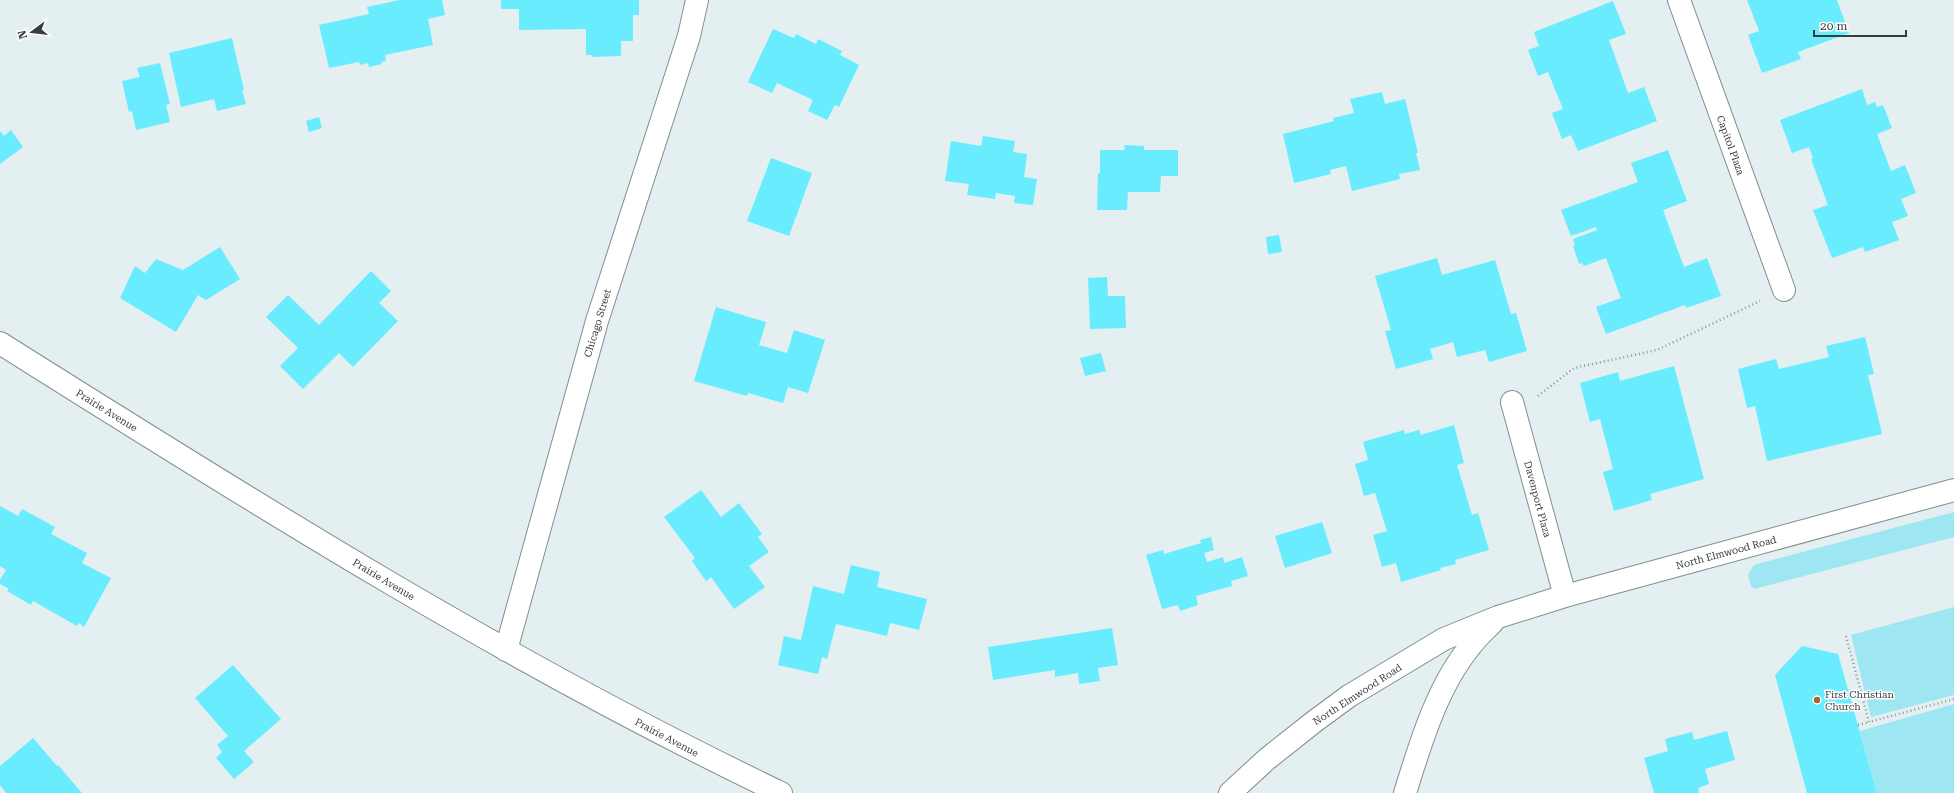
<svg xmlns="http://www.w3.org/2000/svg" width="1954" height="793" viewBox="0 0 1954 793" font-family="'Roboto Serif',serif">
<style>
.green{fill:#9ee6f1}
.building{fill:#6aecff}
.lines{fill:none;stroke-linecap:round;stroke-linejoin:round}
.minor-casing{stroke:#828d8f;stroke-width:24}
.path{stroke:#8e9798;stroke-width:2.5;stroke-dasharray:1 3;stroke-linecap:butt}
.minor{stroke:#fff;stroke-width:22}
.poi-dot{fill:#a76630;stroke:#fff;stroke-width:1.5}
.labels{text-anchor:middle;stroke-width:3;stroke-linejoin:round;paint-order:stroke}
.street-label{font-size:10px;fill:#383d3d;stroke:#fff}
.poi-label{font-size:10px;fill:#383d3d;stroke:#fff;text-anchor:start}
</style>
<rect width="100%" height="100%" fill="#e3eff1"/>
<g class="green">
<polygon points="1954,512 1954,537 1754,589 1751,586 1748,575 1753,566 1757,564"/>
<polygon points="1954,607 1954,695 1871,717 1851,635"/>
<polygon points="1954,704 1954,793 1877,793 1860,731"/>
</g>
<g class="building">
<polygon points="400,0 442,0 445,15 428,19 433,45 385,55 386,61 381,62 382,64 369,67 368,63 360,65 359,62 329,68 319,25 369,14 367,7"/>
<polygon points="501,0 639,0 639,15 633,15 633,41 621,41 621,56 592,57 592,55 586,55 586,29 519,30 519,9 501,9"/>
<polygon points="1747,0 1837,0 1849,33 1798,52 1801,59 1762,73 1748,35 1759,31"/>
<polygon points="1613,1 1626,34 1609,40 1628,93 1644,87 1657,121 1578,151 1571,135 1562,139 1552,113 1563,109 1548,72 1538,76 1528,50 1539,46 1534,32"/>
<polygon points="773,29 794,38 796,34 816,44 818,39 842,51 840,55 859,65 839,107 835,105 827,120 808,111 813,100 777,83 772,93 748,82"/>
<polygon points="232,38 244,90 242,90 246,104 217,111 214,99 181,107 169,53"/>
<polygon points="160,63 170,104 166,105 170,122 136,130 132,111 129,112 122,81 140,77 137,68"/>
<polygon points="1862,89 1867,105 1875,102 1877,107 1883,105 1892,128 1877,134 1891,171 1905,165 1916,193 1901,199 1908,216 1892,222 1899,240 1865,252 1863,247 1832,258 1813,210 1828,205 1811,159 1813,158 1809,147 1792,153 1780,120"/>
<polygon points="1382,92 1385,104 1405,99 1418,153 1416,153 1420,170 1399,174 1400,179 1352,191 1346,166 1330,170 1331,174 1294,183 1283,134 1334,121 1333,118 1354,113 1350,99"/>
<polygon points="319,117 322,128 309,132 306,121"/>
<polygon points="11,130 23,147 0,164 0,131 4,136"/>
<polygon points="983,136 1015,141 1013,152 1027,154 1024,177 1037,179 1033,205 1014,203 1015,196 996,193 995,199 967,195 969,184 945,181 951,141 981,146"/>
<polygon points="1124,145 1144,146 1144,150 1178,150 1178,176 1161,176 1160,192 1128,192 1127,210 1097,210 1098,173 1100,173 1100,150 1125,150"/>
<polygon points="1668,150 1687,201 1663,210 1684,267 1707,258 1721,296 1686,308 1685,305 1606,334 1596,307 1621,298 1606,258 1584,266 1582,263 1579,264 1573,246 1575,245 1573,239 1597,230 1596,227 1571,236 1561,210 1638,182 1631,163"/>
<polygon points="771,158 812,173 789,236 747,221"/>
<polygon points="1279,235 1282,252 1268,254 1266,237"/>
<polygon points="220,247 240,279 206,300 198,295 176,332 120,298 135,266 145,273 156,259 183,270"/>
<polygon points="1437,258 1442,275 1495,260 1511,314 1516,313 1527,351 1489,362 1485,350 1457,357 1453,342 1430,349 1433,359 1396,369 1385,331 1391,330 1375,276"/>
<polygon points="371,271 391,291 379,303 398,321 353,367 339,353 303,389 280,366 298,348 266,317 288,295 319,325"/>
<polygon points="1107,277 1108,296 1125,296 1126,328 1090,329 1088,278"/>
<polygon points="716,307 766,322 759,345 787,353 794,330 825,340 808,393 788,387 783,403 748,393 747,396 694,381"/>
<polygon points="1865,337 1874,374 1868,375 1882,434 1767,461 1755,406 1747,408 1738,369 1776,359 1779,369 1829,357 1826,346"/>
<polygon points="1101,353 1106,371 1085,376 1080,358"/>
<polygon points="1674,366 1704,479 1650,494 1652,500 1614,511 1603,472 1613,469 1600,419 1590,422 1580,383 1618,372 1620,381"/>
<polygon points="1454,425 1464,463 1457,465 1472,515 1478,513 1489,550 1455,560 1456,564 1440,568 1441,570 1401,582 1396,563 1382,567 1373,535 1387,531 1375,493 1364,496 1355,464 1368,460 1363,442 1404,430 1405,434 1419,430 1421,435"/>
<polygon points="701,490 721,517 739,503 762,534 758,537 769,552 749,566 765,587 734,609 711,577 706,581 692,561 695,558 664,517"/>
<polygon points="0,506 18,516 22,509 55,527 51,534 87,553 82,563 111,578 84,627 79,623 77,626 33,601 31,605 7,591 9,589 0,584 0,580 6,570 0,566"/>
<polygon points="1322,522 1332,553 1285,568 1275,536"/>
<polygon points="1211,537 1214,550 1204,553 1207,562 1223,557 1224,563 1242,557 1248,576 1231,581 1232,586 1196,596 1198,605 1180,611 1178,605 1162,609 1146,555 1163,550 1164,554 1201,543 1200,540"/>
<polygon points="851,565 880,572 877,587 927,599 919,630 890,623 887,636 836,624 827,659 822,657 818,674 778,665 784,636 801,640 813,586 844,594"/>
<polygon points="1112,628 1118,665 1098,668 1100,681 1079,684 1078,673 1055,677 1055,670 993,680 988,647"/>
<polygon points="1802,646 1838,654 1877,793 1807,793 1775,675"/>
<polygon points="233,665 281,719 244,751 254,762 234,779 216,758 222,752 217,745 228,736 195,698"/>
<polygon points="1727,731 1735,760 1705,769 1709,784 1698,788 1699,793 1654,793 1644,758 1668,751 1665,739 1692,732 1694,740"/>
<polygon points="33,738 57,766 58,765 82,793 6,793 0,785 0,766"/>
</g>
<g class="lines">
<defs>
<g id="minor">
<polyline points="1679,0 1784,290"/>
<path d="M0 343C254 503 509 663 781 793"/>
<polyline points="1512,402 1565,596"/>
<polyline points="506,650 597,321 689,36 697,0"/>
<polyline points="1230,793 1267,759 1315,721 1349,696 1444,639 1498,617 1565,596 1954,490"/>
<path d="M1405 793C1420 745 1437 687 1469 648 1475 639 1484 631 1492 623"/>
</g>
</defs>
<use href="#minor" class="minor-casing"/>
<g class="path">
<polyline points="1538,396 1574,368 1657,350 1760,301"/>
<polyline points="1846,636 1869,722 1954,699"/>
<polyline points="1858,725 1869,722"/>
</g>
<use href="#minor" class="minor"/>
</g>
<circle class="poi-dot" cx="1817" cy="700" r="4"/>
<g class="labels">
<g class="street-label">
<text transform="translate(1731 145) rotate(70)" y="4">Capitol Plaza</text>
<text transform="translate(597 323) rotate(-73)" y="4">Chicago Street</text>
<text transform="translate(107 410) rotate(32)" y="4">Prairie Avenue</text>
<text transform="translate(1538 499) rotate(75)" y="4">Davenport Plaza</text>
<text transform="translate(1726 552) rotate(-15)" y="4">North Elmwood Road</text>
<text transform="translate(384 579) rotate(31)" y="4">Prairie Avenue</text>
<text transform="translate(1357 694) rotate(-33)" y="4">North Elmwood Road</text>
<text transform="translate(667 737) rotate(28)" y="4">Prairie Avenue</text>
</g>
<g class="poi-label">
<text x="1825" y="698">First Christian<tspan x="1825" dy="12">Church</tspan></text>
</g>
</g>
<g transform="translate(32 32) rotate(255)" stroke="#ffffff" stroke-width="3" paint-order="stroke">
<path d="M0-3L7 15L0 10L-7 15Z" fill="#383d3d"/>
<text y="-6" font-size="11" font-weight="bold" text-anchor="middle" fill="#383d3d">N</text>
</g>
<path d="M1814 30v6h92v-6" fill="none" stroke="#383d3d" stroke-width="2"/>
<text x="1820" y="30" font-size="12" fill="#383d3d" stroke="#ffffff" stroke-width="3" paint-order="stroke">20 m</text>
</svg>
